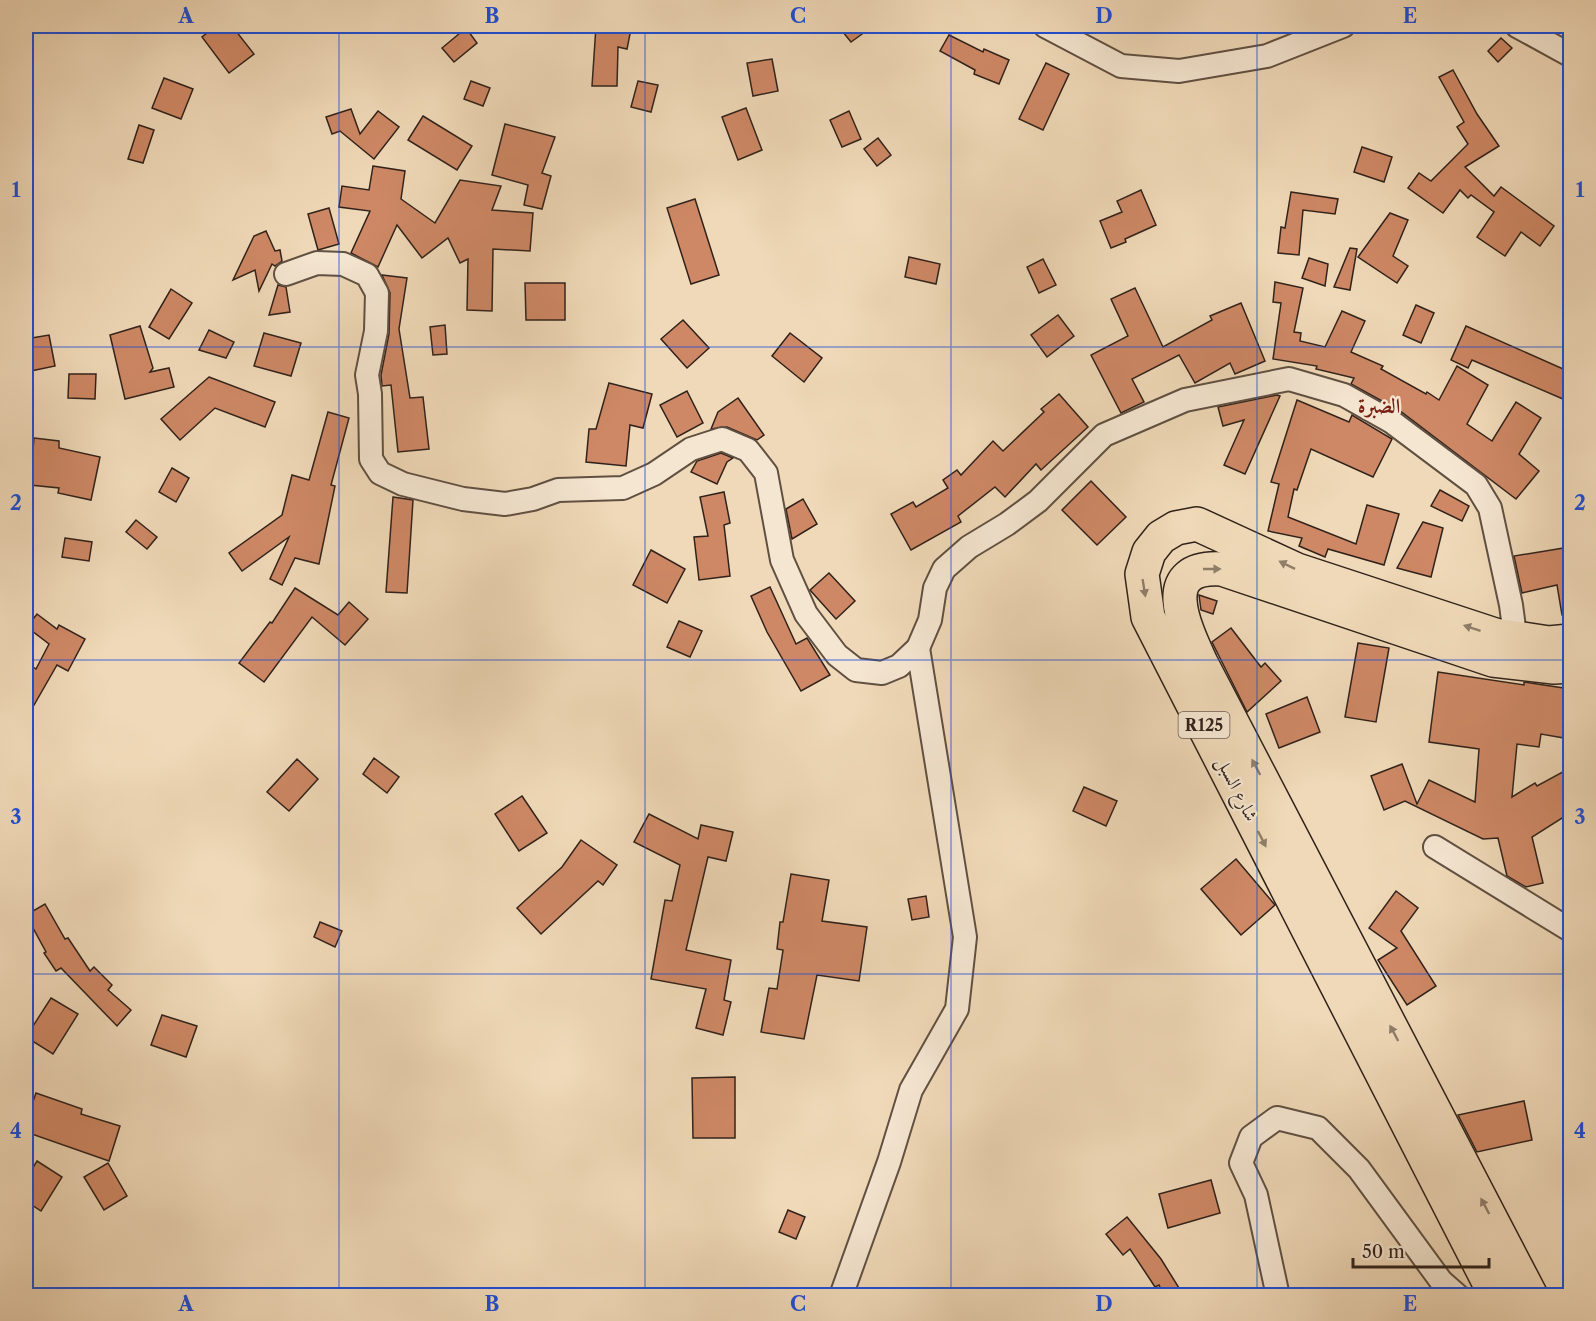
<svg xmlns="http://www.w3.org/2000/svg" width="1596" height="1321" viewBox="0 0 1596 1321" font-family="'Libre Caslon Text',Amiri,serif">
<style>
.building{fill:#ce8865;stroke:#30221b;stroke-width:1.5}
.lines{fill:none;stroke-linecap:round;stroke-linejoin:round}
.minor-casing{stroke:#605042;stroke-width:26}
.primary-casing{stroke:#30221b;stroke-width:36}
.minor{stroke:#f5e6d1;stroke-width:22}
.primary{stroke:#f0d9b8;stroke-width:33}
.oneway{fill:#907e6a}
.grid{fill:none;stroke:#1d4ed8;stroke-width:1.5;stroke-opacity:0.55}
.labels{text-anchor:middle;stroke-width:4.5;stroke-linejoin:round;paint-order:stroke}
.shield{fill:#f5e6d1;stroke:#6b5d52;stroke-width:1.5}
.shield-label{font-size:16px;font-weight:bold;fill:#30221b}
.street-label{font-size:18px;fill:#30221b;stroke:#f5e6d1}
.quarter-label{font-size:21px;font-weight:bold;fill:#7a1f14;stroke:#f5e6d1}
.neatline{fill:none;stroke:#1d4ed8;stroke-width:2}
.grid-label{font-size:20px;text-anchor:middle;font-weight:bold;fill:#1d4ed8}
</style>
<rect width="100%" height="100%" fill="#f0d9b8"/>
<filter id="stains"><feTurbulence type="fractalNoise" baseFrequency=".00333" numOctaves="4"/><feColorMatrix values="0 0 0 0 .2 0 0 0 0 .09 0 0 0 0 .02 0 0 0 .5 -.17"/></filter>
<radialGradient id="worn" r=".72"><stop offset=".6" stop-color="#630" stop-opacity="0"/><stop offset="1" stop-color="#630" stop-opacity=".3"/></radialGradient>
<g class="building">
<polygon points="216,26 232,26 254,54 229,73 202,37"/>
<polygon points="596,26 631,29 627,49 618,47 617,86 592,86"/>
<polygon points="838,26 873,26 851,42"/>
<polygon points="466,28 477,43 454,62 442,48"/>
<polygon points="949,35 983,52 984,49 1009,60 999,84 974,74 975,70 940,51"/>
<polygon points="1501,38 1512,48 1498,62 1488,51"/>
<polygon points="772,59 778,91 753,96 747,63"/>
<polygon points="1046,63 1069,74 1043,130 1019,119"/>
<polygon points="1453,70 1477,114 1499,146 1465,167 1494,196 1501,187 1554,226 1540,246 1521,232 1505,256 1477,237 1494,212 1471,195 1468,198 1460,190 1443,213 1408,188 1419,173 1431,181 1468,144 1457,127 1464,122 1439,77"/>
<polygon points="164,78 193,89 181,119 152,108"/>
<polygon points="471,81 490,88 483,106 464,99"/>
<polygon points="638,81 658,85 651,112 631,107"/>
<polygon points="746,108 762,150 738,160 722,117"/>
<polygon points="351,109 360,134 378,111 399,127 374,159 340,131 332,134 326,117"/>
<polygon points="849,111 861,139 842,147 830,120"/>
<polygon points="423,116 472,146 457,170 408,140"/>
<polygon points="505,124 555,137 542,173 551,176 542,209 524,205 528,185 492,175"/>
<polygon points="139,125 154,130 143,163 128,159"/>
<polygon points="878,138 891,155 877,166 864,149"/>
<polygon points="1362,147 1392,157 1384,182 1354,172"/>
<polygon points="373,166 405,171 401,199 435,223 460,180 501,186 492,210 533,213 530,251 493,249 492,311 467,310 468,259 460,263 448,238 422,258 397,225 378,267 351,253 370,211 339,207 342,186 369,190"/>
<polygon points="1141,190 1156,225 1125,239 1126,242 1111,248 1100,221 1122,212 1117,201"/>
<polygon points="1291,192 1338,199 1335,214 1303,210 1299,255 1278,253 1281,227 1285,228"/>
<polygon points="695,199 719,275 691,284 667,208"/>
<polygon points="329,208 339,244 318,250 308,214"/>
<polygon points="1390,213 1408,220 1393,256 1408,266 1397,283 1358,257"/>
<polygon points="266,231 275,251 280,250 282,261 275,266 272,264 259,291 255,270 233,280 254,236"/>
<polygon points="1350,248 1357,249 1350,290 1334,287"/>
<polygon points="909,257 940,264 936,284 905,277"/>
<polygon points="1309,258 1328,264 1325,286 1302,278"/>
<polygon points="1043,259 1056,285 1039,293 1027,267"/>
<polygon points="382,275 407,278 399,329 410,398 423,397 429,449 398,452 391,385 382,386 381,375 389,334 390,293"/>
<polygon points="1275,282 1303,288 1294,332 1301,333 1300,341 1325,347 1342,311 1365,321 1351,352 1383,366 1381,369 1426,394 1427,392 1439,400 1457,366 1488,385 1467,424 1492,441 1516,402 1541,418 1519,454 1539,471 1516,499 1400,411 1351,384 1354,378 1316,369 1317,366 1273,359 1281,303 1273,302"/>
<polygon points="525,283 565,283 565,320 526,320"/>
<polygon points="278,285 286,287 290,312 269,315"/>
<polygon points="1135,288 1163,347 1212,320 1210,316 1241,303 1265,361 1235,374 1230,363 1195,383 1179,355 1132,379 1144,402 1121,413 1091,355 1128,336 1111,299"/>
<polygon points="171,289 192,303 169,339 149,327"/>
<polygon points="1416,305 1434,313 1421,343 1403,335"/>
<polygon points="1058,315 1074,336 1047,357 1031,335"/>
<polygon points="683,320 709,348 687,368 661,339"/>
<polygon points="445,325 447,354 433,355 430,327"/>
<polygon points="140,326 153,368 150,372 169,368 174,387 125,399 110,335"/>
<polygon points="1466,326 1570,372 1570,402 1472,360 1468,368 1451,360"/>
<polygon points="209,330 234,342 226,358 199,350"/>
<polygon points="264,333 301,343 291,376 254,366"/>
<polygon points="790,333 822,358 804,382 772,356"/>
<polygon points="49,335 55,366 26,372 26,339"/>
<polygon points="69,374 96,374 95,399 68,398"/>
<polygon points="209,377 275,402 265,427 215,408 180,440 161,419"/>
<polygon points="609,383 652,394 643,428 630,425 626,466 586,462 589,429 596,429"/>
<polygon points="687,391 703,423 677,437 660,405"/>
<polygon points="1059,394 1088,427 1041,470 1036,464 1005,497 995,487 958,516 961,522 911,550 891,514 913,502 916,507 948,488 943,480 957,470 961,475 993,441 1003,451 1044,412 1041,409"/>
<polygon points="1277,395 1280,396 1245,474 1224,465 1244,420 1223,426 1218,407"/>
<polygon points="738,398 764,435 757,440 727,427 711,429 718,412"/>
<polygon points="1297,400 1349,422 1352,415 1392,439 1373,477 1311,449 1297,490 1294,489 1288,517 1356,544 1367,505 1399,514 1384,565 1328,549 1325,557 1299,546 1302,538 1268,531 1279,484 1271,482"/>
<polygon points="328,412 349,418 331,485 335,486 319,564 295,558 282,585 270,579 289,537 242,571 229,553 282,515 292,475 309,480"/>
<polygon points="34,438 59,441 59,448 100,457 91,500 58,493 59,488 30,485"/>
<polygon points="721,453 733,458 727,462 717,484 691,472 697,461"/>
<polygon points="172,468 189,478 176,502 159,492"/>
<polygon points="1091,481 1126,517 1097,545 1062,510"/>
<polygon points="1440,490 1469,506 1462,521 1431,506"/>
<polygon points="724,492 730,523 724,525 730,576 699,580 694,537 708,536 700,497"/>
<polygon points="393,497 413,500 407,593 386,592"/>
<polygon points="803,499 817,524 792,539 786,509"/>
<polygon points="136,520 157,537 147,549 126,532"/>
<polygon points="1423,522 1443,528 1431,577 1397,568"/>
<polygon points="65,538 92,542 89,561 62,557"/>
<polygon points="1570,547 1570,614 1562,615 1557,585 1522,593 1514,556"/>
<polygon points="651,550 685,569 667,603 633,585"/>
<polygon points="829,573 855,601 836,619 810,590"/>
<polygon points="770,587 796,644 807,638 830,675 801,691 767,632 751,596"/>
<polygon points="295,588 338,615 349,602 368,619 345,645 312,617 264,682 239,663 270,622 272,623"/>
<polygon points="1199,595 1217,601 1213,614 1201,610"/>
<polygon points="37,614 57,629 59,625 85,639 68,671 57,665 26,719 26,673 30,665 36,669 49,644 27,627"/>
<polygon points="679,621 702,631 690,657 667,647"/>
<polygon points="1231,628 1261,667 1265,663 1281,681 1247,712 1212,642"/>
<polygon points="1358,643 1389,648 1376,722 1345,717"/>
<polygon points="1438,672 1524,685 1524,682 1570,689 1570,739 1541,734 1539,747 1517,744 1512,797 1535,783 1537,786 1570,768 1570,813 1532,837 1543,883 1526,887 1507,876 1498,838 1483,839 1405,801 1384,810 1371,776 1402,764 1417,804 1429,780 1475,802 1479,749 1429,742"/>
<polygon points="1307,697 1320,732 1279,748 1266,714"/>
<polygon points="374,758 399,777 387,793 363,774"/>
<polygon points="297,759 318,779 289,811 267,792"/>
<polygon points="1084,787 1117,801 1106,826 1073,811"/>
<polygon points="522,796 547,833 519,851 495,814"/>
<polygon points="649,814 698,839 701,825 733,832 726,861 708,857 686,950 731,960 724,1000 731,1002 723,1035 696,1028 706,989 651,979 665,900 672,901 680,865 634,842"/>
<polygon points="581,840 617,865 603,885 598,881 541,934 517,908 562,867"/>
<polygon points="1236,859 1275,905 1241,935 1201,889"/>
<polygon points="791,874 829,880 822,921 867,927 859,981 817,975 804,1039 761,1032 769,988 777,989 783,950 777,949 780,922 783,922"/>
<polygon points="1396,891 1418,908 1401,931 1436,986 1407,1005 1378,960 1397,948 1369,928"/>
<polygon points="926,896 929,917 912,920 908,899"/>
<polygon points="45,904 65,939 68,938 90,971 94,967 112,985 108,990 131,1010 117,1026 61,968 56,971 44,953 46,952 26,915"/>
<polygon points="320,922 342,931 335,947 314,937"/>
<polygon points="51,998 78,1014 53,1054 26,1037"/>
<polygon points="162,1015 197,1026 186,1057 151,1045"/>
<polygon points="735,1077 735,1138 693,1138 692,1078"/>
<polygon points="36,1093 82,1109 81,1114 120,1126 109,1161 26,1132 26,1122"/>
<polygon points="1524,1101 1532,1140 1477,1152 1458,1115"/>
<polygon points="37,1161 62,1177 41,1211 26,1201 26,1179"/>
<polygon points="108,1163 127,1196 104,1210 84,1177"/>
<polygon points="1211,1180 1220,1213 1168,1228 1159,1194"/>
<polygon points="788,1210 805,1217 796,1239 779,1232"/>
<polygon points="1127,1217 1161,1259 1184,1296 1164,1296 1159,1285 1155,1287 1130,1249 1123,1255 1106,1234"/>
</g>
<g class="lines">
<defs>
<g id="minor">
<polyline points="1045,26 1121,66 1179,71 1267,56 1343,26"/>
<polyline points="1517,26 1570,55"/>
<polyline points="286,274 317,263 343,264 367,275 377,293 376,331 367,375 370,394 371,459 380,473 403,484 463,499 505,504 533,499 558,490 623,488 654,474 691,449 722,439 748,450 766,473 782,560 806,614 837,655 856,670 882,673 899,666 918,648 930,620 935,588 944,569 969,547 1007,524 1038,501 1104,435 1185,400 1289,379 1344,395 1392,422 1476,485 1490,508 1511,605 1517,650"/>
<polyline points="1435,847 1570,930"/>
<polyline points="841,1296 889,1162 911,1090 957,1009 965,937 918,648"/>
<polyline points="1278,1296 1256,1195 1241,1163 1251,1137 1277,1118 1318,1128 1359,1169 1441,1281 1458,1296"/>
</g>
<g id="primary">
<polyline points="1496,1296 1148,617 1142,574 1149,552 1161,537 1176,528 1197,524 1297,570 1495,635 1549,643 1570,641"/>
<path d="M1531 1296 1201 663C1184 626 1155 565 1222 569L1493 660 1554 667 1570 666"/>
</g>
</defs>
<use href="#minor" class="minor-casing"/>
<use href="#primary" class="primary-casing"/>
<use href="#minor" class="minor"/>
<use href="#primary" class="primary"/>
</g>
<defs><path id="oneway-solid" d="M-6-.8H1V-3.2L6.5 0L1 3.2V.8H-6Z" transform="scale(1.5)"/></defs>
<g class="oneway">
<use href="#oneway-solid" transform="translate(1287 565) rotate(-154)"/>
<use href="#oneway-solid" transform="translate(1212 569)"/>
<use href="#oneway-solid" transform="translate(1144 588) rotate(81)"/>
<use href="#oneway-solid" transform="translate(1472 628) rotate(-162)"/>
<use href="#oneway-solid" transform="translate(1256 767) rotate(-118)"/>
<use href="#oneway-solid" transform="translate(1262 839) rotate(63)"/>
<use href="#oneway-solid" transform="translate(1394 1033) rotate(-118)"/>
<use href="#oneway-solid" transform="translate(1485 1206) rotate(-118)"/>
</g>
<path class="grid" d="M339 26V1296M645 26V1296M951 26V1296M1257 26V1296M26 347H1570M26 660H1570M26 974H1570"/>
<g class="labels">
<rect class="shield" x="1178.5" y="712" width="51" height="26" rx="4.5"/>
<g class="shield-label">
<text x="1204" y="731">R125</text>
</g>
<g class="street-label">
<text transform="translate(1237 789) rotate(63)" y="6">شارع السبل</text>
</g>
<g class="quarter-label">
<text x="1379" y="413">الضبرة</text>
</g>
</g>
<rect width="1596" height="1321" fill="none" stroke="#f0d9b8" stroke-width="66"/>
<path d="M1353 1258v9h136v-9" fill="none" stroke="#30221b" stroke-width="3"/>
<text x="1362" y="1258" font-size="18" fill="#30221b" stroke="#f5e6d1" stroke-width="4.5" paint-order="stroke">50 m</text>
<rect x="33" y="33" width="1530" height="1255" class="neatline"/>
<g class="grid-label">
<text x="186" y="23">A</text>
<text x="492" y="23">B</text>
<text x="798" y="23">C</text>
<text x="1104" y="23">D</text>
<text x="1410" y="23">E</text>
<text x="16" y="197">1</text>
<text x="1580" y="197">1</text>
<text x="16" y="510">2</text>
<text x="1580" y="510">2</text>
<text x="16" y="824">3</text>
<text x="1580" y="824">3</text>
<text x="16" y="1138">4</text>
<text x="1580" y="1138">4</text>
<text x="186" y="1311">A</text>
<text x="492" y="1311">B</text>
<text x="798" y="1311">C</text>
<text x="1104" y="1311">D</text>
<text x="1410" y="1311">E</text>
</g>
<rect width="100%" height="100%" filter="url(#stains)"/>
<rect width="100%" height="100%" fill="url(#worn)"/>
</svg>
